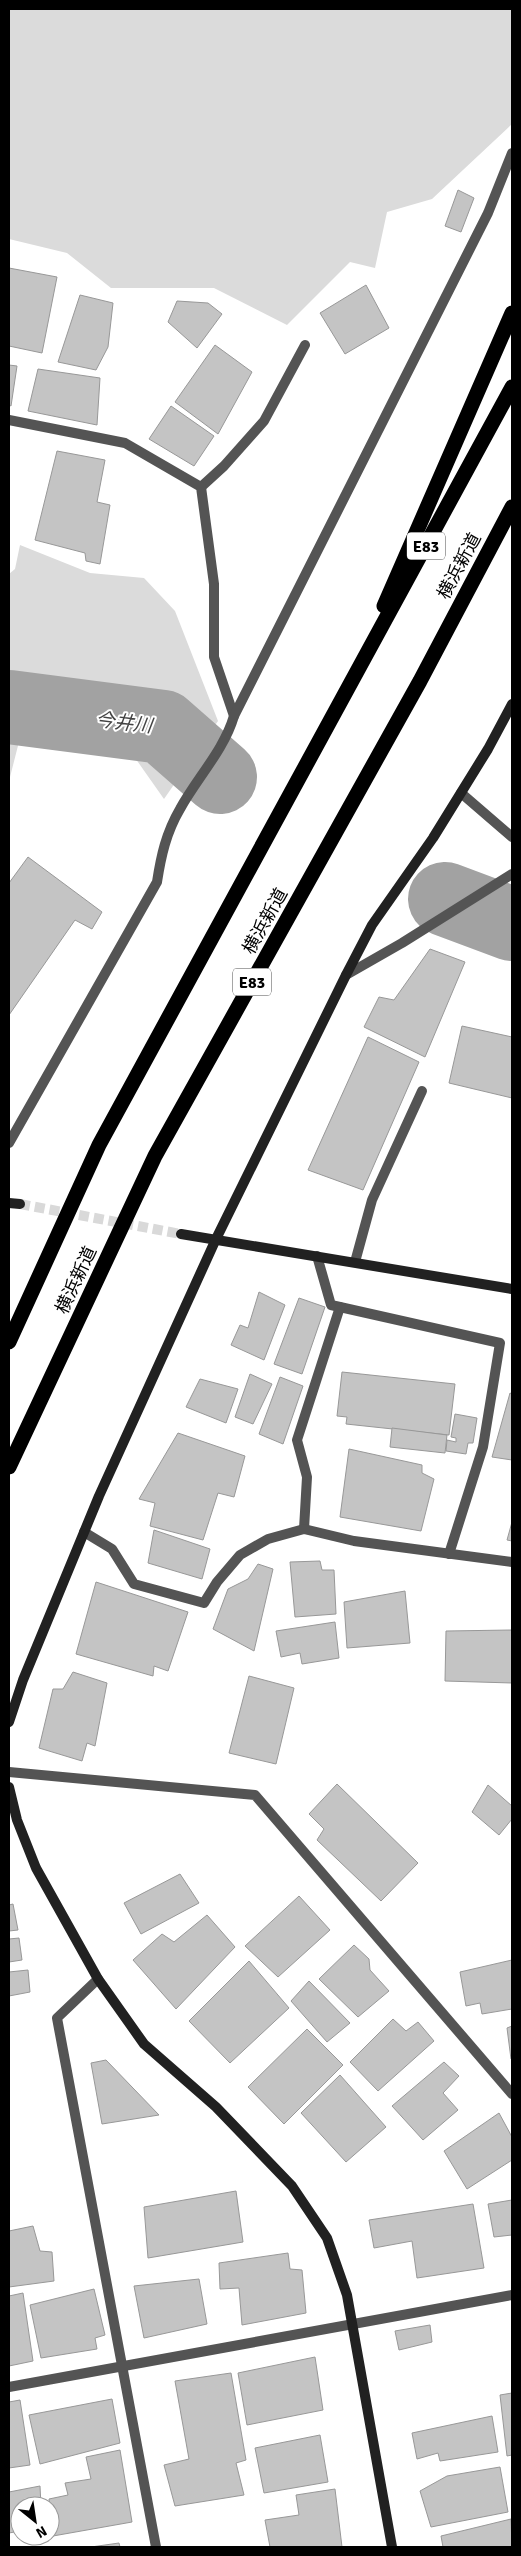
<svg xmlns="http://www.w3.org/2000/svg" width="521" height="2556" viewBox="0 0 521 2556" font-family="Signika,'Noto Sans JP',sans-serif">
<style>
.green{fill:#dbdbdb}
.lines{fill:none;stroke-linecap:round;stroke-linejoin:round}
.river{stroke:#a2a2a2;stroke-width:74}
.building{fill:#c4c4c4;stroke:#989898}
.secondary-tunnel{stroke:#d9d9d9;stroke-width:10;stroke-dasharray:10 5;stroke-linecap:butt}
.lane{stroke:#545454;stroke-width:10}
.street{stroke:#545454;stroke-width:10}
.secondary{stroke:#212121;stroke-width:10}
.highway{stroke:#000;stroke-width:15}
.labels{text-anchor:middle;stroke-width:4;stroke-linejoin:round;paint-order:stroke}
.shield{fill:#fff;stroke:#4c4c4c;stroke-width:1}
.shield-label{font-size:16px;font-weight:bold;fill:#000}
.street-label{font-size:18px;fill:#000;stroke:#fff}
.water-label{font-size:19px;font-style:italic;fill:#434343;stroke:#fff}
</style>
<rect width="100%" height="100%" fill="#fff"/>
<g class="green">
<polygon points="9,9 512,9 512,124 432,199 387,212 375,268 350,262 287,325 214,288 111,288 67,253 9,239"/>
<polygon points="20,545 90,573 144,578 175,611 218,721 164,799 126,745 62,692 21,734 9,781 9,574 15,569"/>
</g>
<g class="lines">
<g class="river">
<polyline points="9,707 163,727 220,777"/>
<polyline points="445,899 512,924"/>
</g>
</g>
<g class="building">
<polygon points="458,190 474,198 461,232 445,226"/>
<polygon points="9,268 57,277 42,353 9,346"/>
<polygon points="366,285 389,328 345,354 320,313"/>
<polygon points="80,295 113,303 108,347 96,370 58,362"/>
<polygon points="177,301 208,303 222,314 197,348 168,322"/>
<polygon points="215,345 252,372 218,434 175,402"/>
<polygon points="9,365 17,366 11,406 9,405"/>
<polygon points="38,369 100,378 97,425 28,411"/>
<polygon points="171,406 214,436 194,466 149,439"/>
<polygon points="57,451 105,460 97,502 110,505 100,564 86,561 85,553 35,540"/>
<polygon points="28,857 102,912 92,929 75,920 9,1015 9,883"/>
<polygon points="430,949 465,962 425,1057 364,1027 379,997 394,1000"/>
<polygon points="462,1026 512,1037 512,1098 449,1083"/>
<polygon points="368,1037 419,1062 363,1190 308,1170"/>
<polygon points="259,1292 285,1305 264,1360 231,1345 240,1325 248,1328"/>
<polygon points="299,1298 325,1307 302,1374 274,1364"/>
<polygon points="342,1372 455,1384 449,1435 346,1424 347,1417 337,1416"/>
<polygon points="250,1374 272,1384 253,1424 235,1417"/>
<polygon points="280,1377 303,1386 283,1444 259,1434"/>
<polygon points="200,1379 238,1389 226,1423 186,1407"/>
<polygon points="510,1393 512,1394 512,1460 492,1457"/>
<polygon points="455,1414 477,1418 473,1443 468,1443 466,1454 446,1451 447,1440 456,1442 456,1438 451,1437"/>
<polygon points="392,1428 447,1435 445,1453 390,1447"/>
<polygon points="178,1433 245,1456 234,1497 218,1493 203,1540 150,1526 155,1503 139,1499"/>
<polygon points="349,1449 422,1465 422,1473 434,1479 421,1531 340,1517"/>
<polygon points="512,1522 512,1541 507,1540"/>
<polygon points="154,1530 210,1549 202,1579 148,1563"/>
<polygon points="320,1561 322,1570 334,1570 336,1614 295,1617 290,1562"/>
<polygon points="258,1564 273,1569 254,1651 213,1629 228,1589 248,1579"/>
<polygon points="96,1582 188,1612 168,1671 154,1666 153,1676 76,1654"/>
<polygon points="405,1591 410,1643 347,1648 344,1602"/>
<polygon points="335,1622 339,1658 302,1664 300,1653 281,1657 276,1631"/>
<polygon points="512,1630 512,1683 445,1681 446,1631"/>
<polygon points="73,1672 107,1683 95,1746 87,1743 82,1761 39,1748 53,1689 63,1689"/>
<polygon points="249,1676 294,1688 276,1764 229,1753"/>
<polygon points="337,1784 418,1863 381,1901 317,1840 324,1829 309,1814"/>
<polygon points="488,1785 512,1806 512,1819 499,1835 472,1812"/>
<polygon points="180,1874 199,1903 141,1934 124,1903"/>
<polygon points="299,1896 330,1930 278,1977 245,1946"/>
<polygon points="13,1904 18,1930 9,1931 9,1905"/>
<polygon points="207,1915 235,1947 176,2009 133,1960 162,1934 174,1942"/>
<polygon points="19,1938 22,1960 9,1962 9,1939"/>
<polygon points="354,1945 369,1959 370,1970 389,1991 358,2017 319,1979"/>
<polygon points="512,1960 512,2009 482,2014 480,2003 466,2006 460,1972"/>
<polygon points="249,1961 289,2008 230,2063 189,2021"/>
<polygon points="28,1970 30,1992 9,1996 9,1972"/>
<polygon points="309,1981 350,2023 327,2042 291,2001"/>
<polygon points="393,2019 406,2031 418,2022 434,2041 378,2091 350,2062"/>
<polygon points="512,2026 512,2059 511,2059 507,2028"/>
<polygon points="307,2029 343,2065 284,2124 248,2087"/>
<polygon points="106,2060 159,2115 102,2124 91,2063"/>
<polygon points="444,2062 459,2076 443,2093 458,2110 423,2140 392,2106"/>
<polygon points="340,2075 386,2127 346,2162 301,2113"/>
<polygon points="499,2113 512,2137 512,2160 467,2189 444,2151"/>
<polygon points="236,2191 243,2242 148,2258 144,2207"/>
<polygon points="512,2200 512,2235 494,2237 488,2204"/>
<polygon points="473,2204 484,2268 417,2278 412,2241 374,2248 369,2220"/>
<polygon points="33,2226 40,2251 52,2252 54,2281 9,2287 9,2231"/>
<polygon points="288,2253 290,2269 302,2270 306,2313 242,2325 239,2288 220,2289 219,2263"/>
<polygon points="199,2279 207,2324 144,2338 134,2286"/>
<polygon points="94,2289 105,2335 95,2338 97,2349 41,2358 30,2305"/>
<polygon points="23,2293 33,2361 9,2366 9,2296"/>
<polygon points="430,2325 432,2342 399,2350 395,2331"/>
<polygon points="315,2357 323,2410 247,2425 238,2373"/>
<polygon points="231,2373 246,2460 236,2463 244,2495 175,2506 164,2465 189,2459 175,2381"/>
<polygon points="512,2393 512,2455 507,2456 500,2395"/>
<polygon points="112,2399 120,2443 40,2464 29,2415"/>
<polygon points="20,2400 30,2465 9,2468 9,2402"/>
<polygon points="492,2416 498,2452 440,2461 438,2453 417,2459 412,2433"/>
<polygon points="320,2435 328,2482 264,2493 255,2448"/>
<polygon points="120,2450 132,2522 53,2536 49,2499 68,2495 65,2483 91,2479 86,2457"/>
<polygon points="500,2467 508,2512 431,2527 420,2491 447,2476"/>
<polygon points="40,2486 41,2506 20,2506 20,2531 9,2533 9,2492"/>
<polygon points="335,2489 342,2547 270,2547 265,2520 299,2515 296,2495"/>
<polygon points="511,2519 512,2547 443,2547 441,2536"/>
<polygon points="119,2543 120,2547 91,2547"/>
</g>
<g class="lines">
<polyline class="secondary-tunnel" points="20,1204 181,1234"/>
<g class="lane">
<polyline points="201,487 224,466 264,421 305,345"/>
<polyline points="355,1262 372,1200 422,1091"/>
</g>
<g class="street">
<polyline points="9,420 125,443 201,487 214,584 214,657 234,716"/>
<polyline points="461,793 512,837"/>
<polyline points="346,975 402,943 512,874"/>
<path d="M9 1143 157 882C161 856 166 833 180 809 197 778 224 750 234 716L488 213 512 153"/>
<polyline points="317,1256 331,1305 500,1343 483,1447 449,1554"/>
<polyline points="304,1529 307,1477 297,1440 340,1307"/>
<polyline points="84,1532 112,1549 134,1584 204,1603 217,1582 240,1555 268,1539 304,1529 354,1541 512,1562"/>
<polyline points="9,1772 255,1795 512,2094"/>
<polyline points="98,1979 57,2018 156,2547"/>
<polyline points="9,2387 512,2295"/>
</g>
<g class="secondary">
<polyline points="9,1203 20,1204"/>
<polyline points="181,1234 512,1289"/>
<polyline points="9,1722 23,1680 99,1496 216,1239 346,975 372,925 433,838 488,749 512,704"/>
<polyline points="9,1787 17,1820 36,1868 98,1979 144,2044 216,2107 292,2186 327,2238 347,2295 392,2547"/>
</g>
<g class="highway">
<polyline points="384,606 512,313"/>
<polyline points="9,1342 99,1145 512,387"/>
<polyline points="9,1467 155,1156 420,681 512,507"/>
</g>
</g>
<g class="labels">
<g class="shield">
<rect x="407" y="532.5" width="38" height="27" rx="4"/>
<rect x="233" y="968.5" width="38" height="27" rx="4"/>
</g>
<g class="shield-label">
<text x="426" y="552">E83</text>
<text x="252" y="988">E83</text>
</g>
<g class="street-label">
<text transform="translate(459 566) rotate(-62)" y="6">横浜新道</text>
<text transform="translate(265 921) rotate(-61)" y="6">横浜新道</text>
<text transform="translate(76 1280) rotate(-65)" y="6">横浜新道</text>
</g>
<g class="water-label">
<text transform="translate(124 722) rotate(7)" y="7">今井川</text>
</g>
</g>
<rect width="521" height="2556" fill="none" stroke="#000000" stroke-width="20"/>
<g transform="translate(35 2521) rotate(150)"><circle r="24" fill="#ffffff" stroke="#999999"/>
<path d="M0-4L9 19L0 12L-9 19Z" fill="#000000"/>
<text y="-8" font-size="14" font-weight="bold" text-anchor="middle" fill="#000000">N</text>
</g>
</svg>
